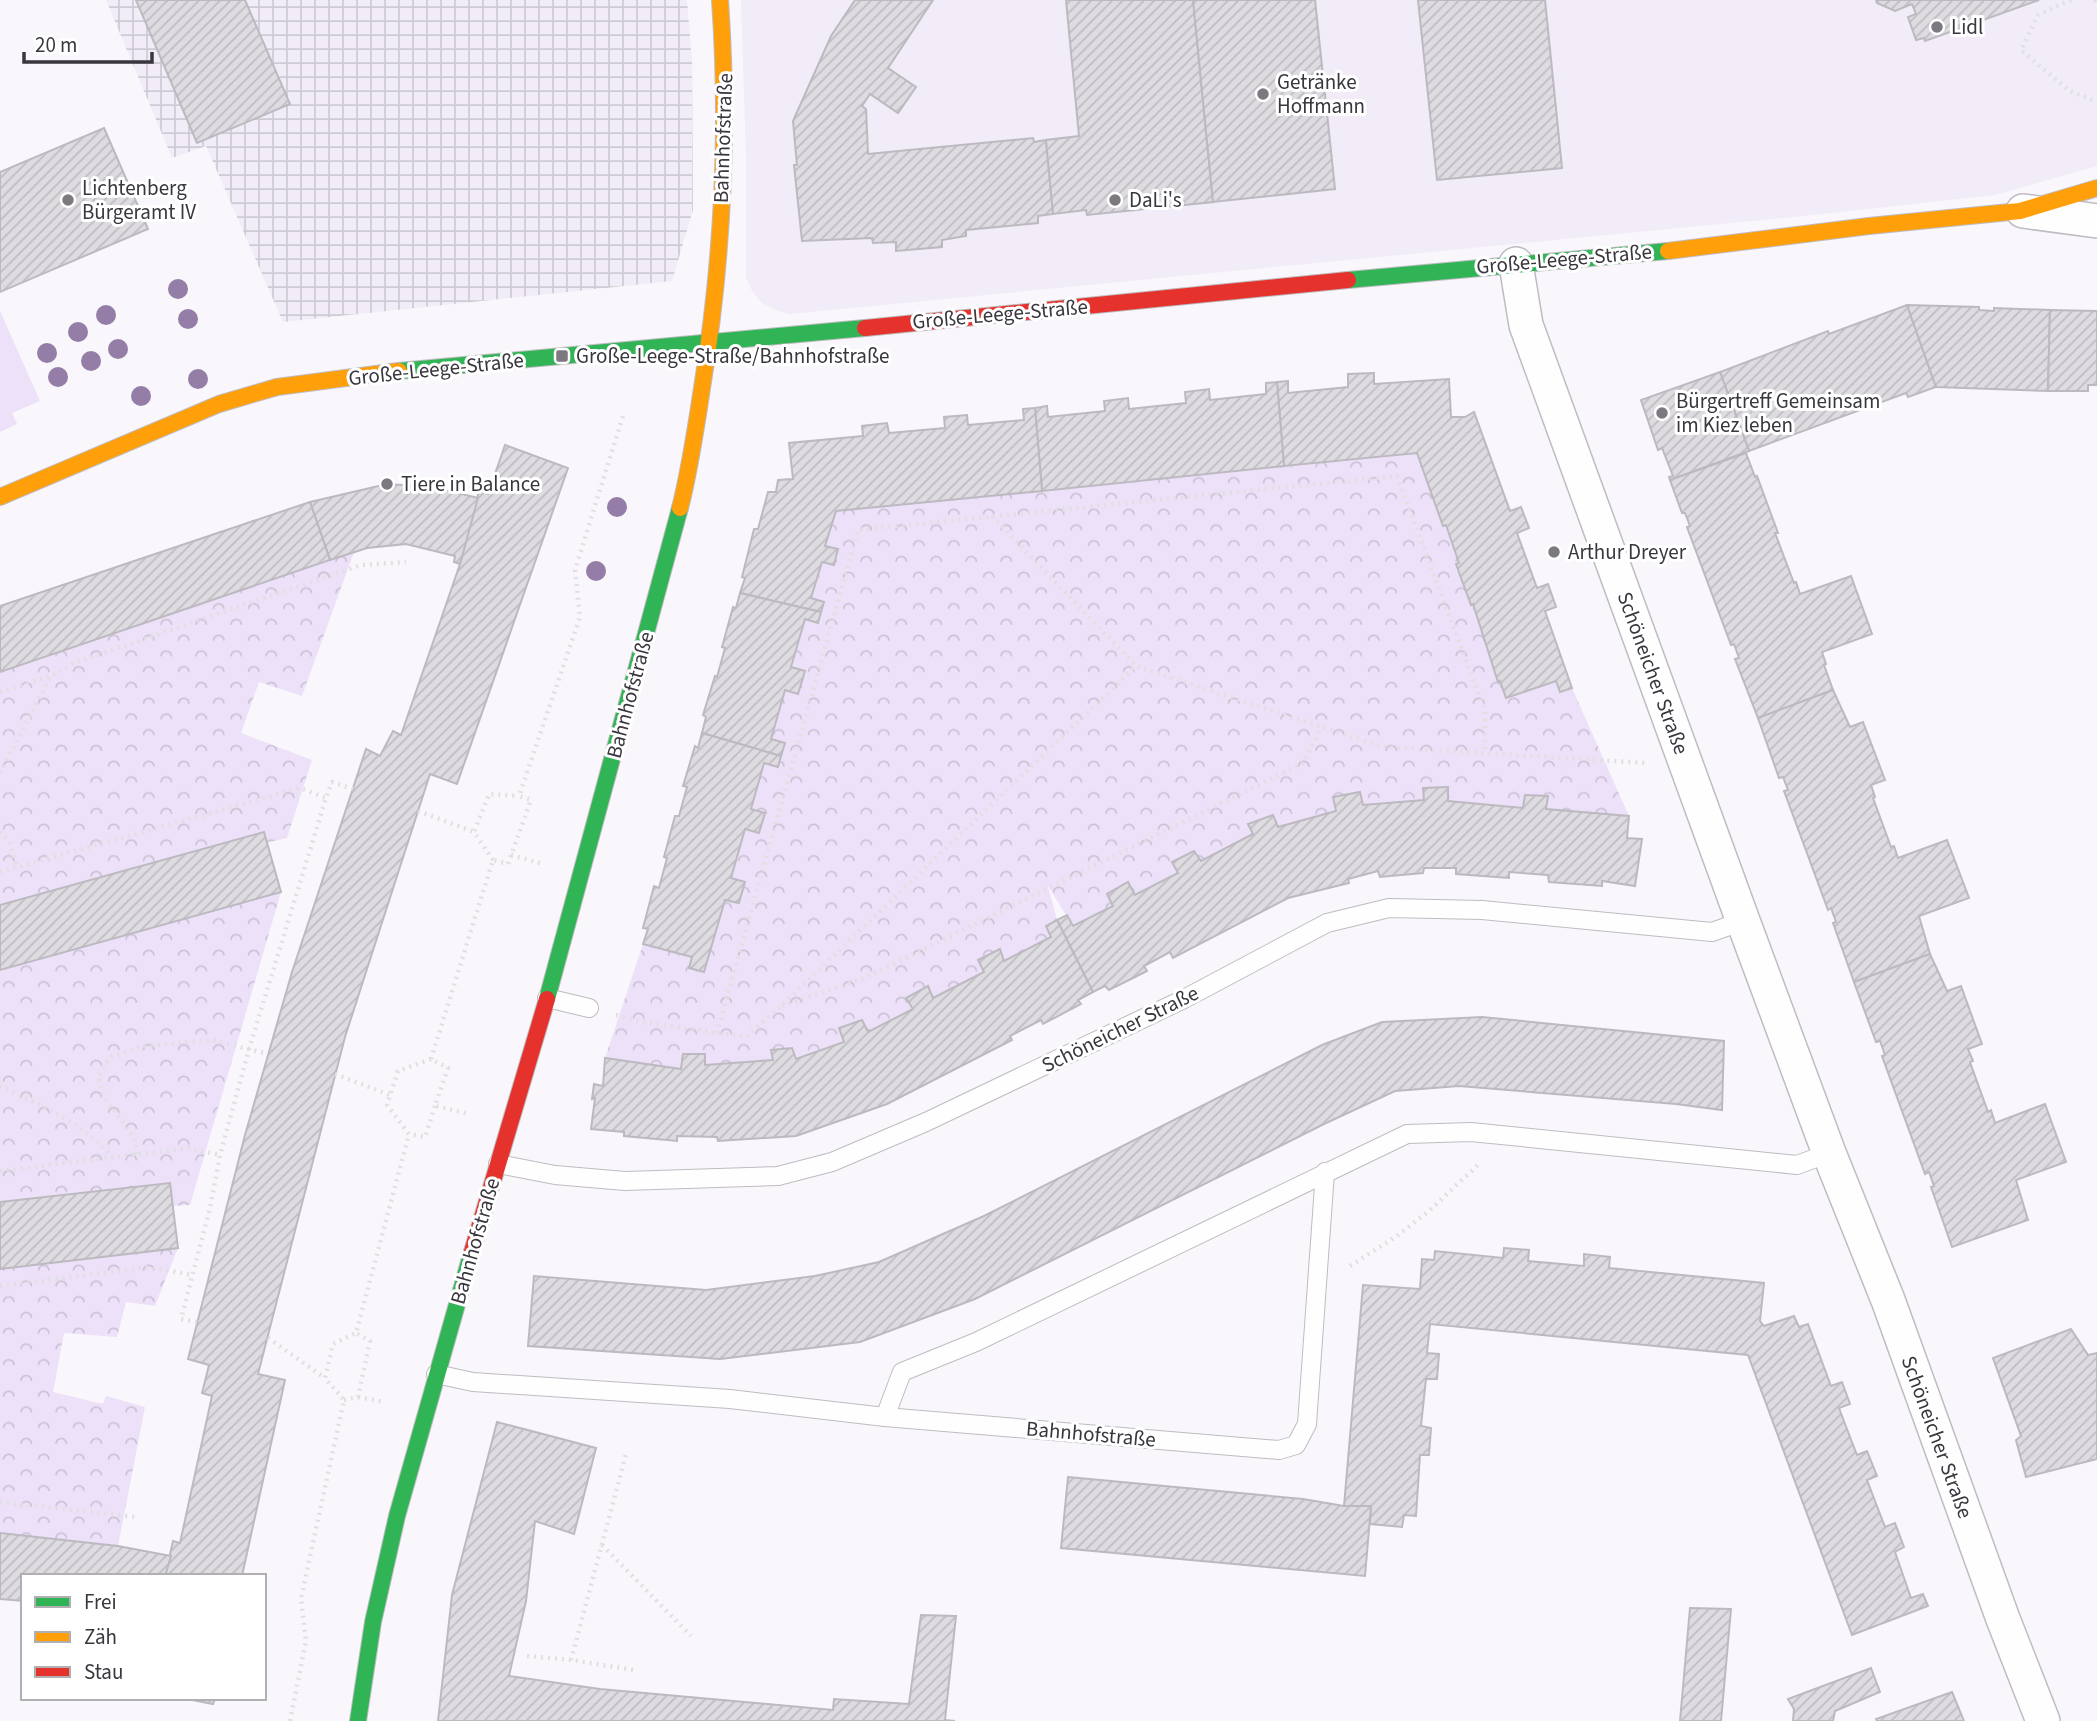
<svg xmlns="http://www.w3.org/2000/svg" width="2097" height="1721" viewBox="0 0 2097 1721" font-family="'Source Sans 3',sans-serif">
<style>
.built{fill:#f1ecf7}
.industrial{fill:url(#industrial-grid)}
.grass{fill:#ece1f9}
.park{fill:url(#park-crowns)}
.building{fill:url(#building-hatch);stroke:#bcbac0;stroke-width:2}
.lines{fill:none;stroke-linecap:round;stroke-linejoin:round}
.lane-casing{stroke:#bebcc1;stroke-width:20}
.street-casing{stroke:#bebcc1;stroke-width:36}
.fast-casing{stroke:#bebcc1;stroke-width:18}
.slow-casing{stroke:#bebcc1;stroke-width:18}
.jam-casing{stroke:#bebcc1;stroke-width:18}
.path{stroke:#e0dfe1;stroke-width:4.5;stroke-dasharray:2 5;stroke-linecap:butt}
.lane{stroke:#fefefe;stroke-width:18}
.street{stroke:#fefefe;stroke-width:33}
.fast{stroke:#30b455;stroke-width:16}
.slow{stroke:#ff9f0a;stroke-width:16}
.jam{stroke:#e5322d;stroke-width:16}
.tree{fill:#947da7}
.poi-dot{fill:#7c7a80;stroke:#fff;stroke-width:2.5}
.labels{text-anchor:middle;stroke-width:6;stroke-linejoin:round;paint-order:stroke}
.poi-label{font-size:21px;fill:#39363e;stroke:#fff;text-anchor:start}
.street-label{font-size:21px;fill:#39363e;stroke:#fff}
</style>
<defs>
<pattern id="industrial-grid" width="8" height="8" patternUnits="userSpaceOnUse" patternTransform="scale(1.75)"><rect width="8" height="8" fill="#f1ecf7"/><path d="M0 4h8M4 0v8" fill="none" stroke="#cfcbd5"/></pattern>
<pattern id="park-crowns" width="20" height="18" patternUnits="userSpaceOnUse" patternTransform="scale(1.75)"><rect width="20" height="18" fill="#ece1f9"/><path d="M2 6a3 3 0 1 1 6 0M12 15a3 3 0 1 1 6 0" fill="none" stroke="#cbc2d6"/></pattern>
<pattern id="building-hatch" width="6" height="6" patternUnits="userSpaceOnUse" patternTransform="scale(1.75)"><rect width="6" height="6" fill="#dedbe1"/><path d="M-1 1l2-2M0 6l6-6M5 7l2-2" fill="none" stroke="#bfbdc2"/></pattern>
</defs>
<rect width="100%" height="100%" fill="#f9f7fb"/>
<polygon class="built" points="741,0 2097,0 2097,166 1995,195 1804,216 789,314 775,310 762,303 752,291 746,277 746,156"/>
<polygon class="industrial" points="106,0 687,0 692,62 693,210 672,281 283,322 206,146 172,158"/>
<polygon class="grass" points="0,311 40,401 12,413 17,424 0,432"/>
<g class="park">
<polygon points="1417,453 1443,526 1446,525 1459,563 1456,565 1470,604 1473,604 1497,681 1500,681 1506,697 1556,681 1560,692 1572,688 1629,816 1546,809 1547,796 1525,795 1523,808 1448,801 1448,788 1424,800 1363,805 1360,793 1336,811 1278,827 1272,815 1248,824 1253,834 1201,861 1194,851 1172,862 1178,873 1135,895 1128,882 1107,894 1113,906 1073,926 1048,886 1057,920 1046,926 1051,937 1004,961 999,949 978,960 984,972 933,998 928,986 906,998 913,1009 868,1032 862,1020 840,1028 844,1042 796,1059 791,1048 771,1050 773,1060 705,1065 705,1054 683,1054 681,1069 605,1058 643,944 692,957 689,968 704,971 725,900 739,903 745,882 731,878 745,829 759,833 765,813 751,809 764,763 778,767 785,744 771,739 785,690 798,693 805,671 791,667 805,619 818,623 824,602 811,598 822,562 834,565 838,550 825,546 836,511"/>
<polygon points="354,552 302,696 259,682 241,733 312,760 287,838 0,906 0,672"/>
<polygon points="281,892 190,1205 173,1206 170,1184 0,1203 0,970"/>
<polygon points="178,1248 155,1306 126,1302 117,1337 64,1333 53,1392 103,1404 106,1396 145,1407 118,1546 0,1533 0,1269"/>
</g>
<g class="building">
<polygon points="136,0 245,0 290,104 197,143"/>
<polygon points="855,0 933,0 888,68 916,87 898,113 870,94 862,106 866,109 868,154 1033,138 1034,142 1046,140 1053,214 1038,216 1038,223 966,230 966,236 942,240 942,247 896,251 896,242 873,243 872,238 802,241 794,165 797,165 793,121 831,36"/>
<polygon points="1066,0 1193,0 1213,202 1087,215 1086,210 1053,214 1046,140 1079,136"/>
<polygon points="1193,0 1315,0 1335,189 1213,202"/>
<polygon points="1418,0 1545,0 1562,168 1437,180"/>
<polygon points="1876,0 2039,0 1925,41 1924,38 1916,40 1908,17 1916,14 1912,4 1895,11 1877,3"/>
<polygon points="104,128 148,229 0,292 0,172"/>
<polygon points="1907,305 1936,387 1908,397 1906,393 1749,451 1720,372 1828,331 1829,334"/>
<polygon points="1907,305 1979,307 1979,310 1994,311 1994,308 2050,310 2048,391 1936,387"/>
<polygon points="2050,310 2097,311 2097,385 2088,385 2088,391 2048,391"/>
<polygon points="1720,372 1749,451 1670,480 1669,477 1673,476 1662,448 1658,450 1641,400"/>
<polygon points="1374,373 1374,384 1449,379 1451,417 1465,417 1474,412 1510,511 1521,507 1529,528 1517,533 1537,588 1548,584 1556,607 1545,611 1572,688 1560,692 1556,681 1506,698 1500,681 1498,682 1473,604 1471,605 1456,564 1459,563 1446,525 1443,526 1417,453 1284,466 1277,382 1288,381 1288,393 1348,387 1348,374"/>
<polygon points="1277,382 1284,466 1042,491 1035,408 1047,406 1048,417 1105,411 1104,401 1128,398 1129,409 1186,403 1185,392 1209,389 1210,400 1266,394 1266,383"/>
<polygon points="1035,408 1042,491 836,511 825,546 838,549 834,565 822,562 811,598 824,602 821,612 740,593 745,578 742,577 754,529 758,529 768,492 776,492 778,480 793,479 789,443 863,436 862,426 887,423 889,433 945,428 944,417 967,415 968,425 1024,420 1023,409"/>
<polygon points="505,445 568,468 457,784 430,774 345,1037 258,1374 285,1380 242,1576 165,1576 173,1541 180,1543 212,1396 202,1393 209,1365 188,1359 245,1135 292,972 366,749 380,756 393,731 401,735 460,564 479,491 488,494"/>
<polygon points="1746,453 1755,477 1757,476 1778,533 1775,533 1794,583 1796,582 1800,594 1851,576 1872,634 1822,652 1826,664 1824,665 1833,690 1758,718 1735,659 1739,658 1734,644 1731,645 1687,527 1690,526 1685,513 1682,513 1670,480"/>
<polygon points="387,484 433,487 478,498 460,564 454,562 455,556 406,544 367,548 330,560 310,502"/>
<polygon points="310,502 330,560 0,672 0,606"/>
<polygon points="740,593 821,612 818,623 805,619 791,667 805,671 798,694 785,690 771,739 785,743 781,756 702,733 706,717 703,715 715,676 717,677 725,648 722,647 733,607 736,608"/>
<polygon points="1833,690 1850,727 1863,722 1885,780 1871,785 1875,797 1873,798 1891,847 1894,846 1898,858 1947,840 1969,898 1919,916 1930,954 1854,982 1833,923 1836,922 1831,908 1828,910 1784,791 1788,790 1783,777 1779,778 1758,718"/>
<polygon points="702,733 781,756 778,767 764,763 751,809 765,813 759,833 745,829 731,878 745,882 739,903 725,900 704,972 689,968 692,957 643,944 648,929 643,928 654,886 659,888 667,858 664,857 675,816 679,816 687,787 683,786 695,746 698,748"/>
<polygon points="1448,787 1448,801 1523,808 1525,795 1548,796 1546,809 1629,816 1627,838 1642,839 1635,886 1602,881 1602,886 1549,882 1548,875 1509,872 1509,878 1456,874 1456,868 1424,868 1423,873 1380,877 1378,871 1348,879 1349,883 1288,898 1173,958 1170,952 1144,966 1147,971 1109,990 1105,986 1093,992 1057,920 1067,915 1073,926 1113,906 1107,894 1128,882 1135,895 1178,873 1172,862 1194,851 1201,861 1253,834 1248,824 1273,815 1278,827 1336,811 1333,797 1360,792 1363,805 1424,800 1423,788"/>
<polygon points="264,832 281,892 0,970 0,905"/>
<polygon points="1057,920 1093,992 1078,1000 1081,1004 1043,1024 1041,1020 1010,1036 1012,1040 887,1104 796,1136 718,1141 717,1137 677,1136 677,1141 624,1136 624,1132 591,1129 595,1098 592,1099 594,1084 603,1086 605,1058 681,1069 683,1054 705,1054 705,1065 773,1060 771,1050 792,1048 796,1059 844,1042 839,1028 862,1020 868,1032 913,1009 906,998 928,986 933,998 984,972 978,960 1000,949 1004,961 1051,937 1046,926"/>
<polygon points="1930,954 1947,991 1961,986 1982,1044 1968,1049 1973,1061 1970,1062 1988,1112 1991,1110 1995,1123 2045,1104 2066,1162 2016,1180 2028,1220 1952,1247 1931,1187 1934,1186 1929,1172 1925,1174 1882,1056 1885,1055 1880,1041 1876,1042 1854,982"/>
<polygon points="1482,1017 1724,1041 1722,1110 1676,1104 1459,1086 1395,1091 1324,1124 975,1299 860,1342 720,1359 528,1346 534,1276 706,1290 815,1276 879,1262 984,1216 1322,1045 1382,1022"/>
<polygon points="170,1183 178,1248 0,1269 0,1202"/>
<polygon points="1504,1248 1529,1250 1528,1261 1584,1266 1584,1254 1610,1257 1609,1268 1764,1283 1760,1321 1764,1326 1794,1316 1799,1327 1808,1324 1831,1386 1842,1382 1850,1404 1839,1408 1845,1424 1857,1455 1867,1451 1877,1476 1867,1480 1875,1501 1885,1527 1895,1523 1904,1547 1895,1552 1911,1598 1923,1594 1928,1606 1852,1635 1748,1355 1430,1324 1427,1353 1439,1354 1437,1379 1426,1379 1421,1426 1431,1428 1429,1455 1420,1455 1416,1516 1404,1515 1402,1527 1370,1524 1371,1506 1344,1506 1363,1285 1420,1289 1422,1259 1434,1260 1435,1251 1503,1258"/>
<polygon points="2071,1329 2088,1355 2097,1353 2097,1459 2026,1477 2016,1440 2021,1436 1993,1358"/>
<polygon points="497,1422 596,1448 574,1534 535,1521 526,1601 509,1676 600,1689 833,1710 834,1699 909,1704 921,1615 956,1616 945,1720 955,1721 438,1721 452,1595"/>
<polygon points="1068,1477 1303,1499 1344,1506 1371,1506 1365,1576 1061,1548"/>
<polygon points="0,1533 118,1546 171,1556 165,1576 23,1576 23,1601 0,1599"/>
<polygon points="1690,1608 1731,1609 1721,1721 1680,1721"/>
<polygon points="1871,1668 1880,1692 1835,1711 1833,1721 1793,1721 1794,1709 1788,1699"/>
<polygon points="1952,1692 1964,1721 1877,1721 1876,1719"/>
<polygon points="182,1698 215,1698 213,1704"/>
</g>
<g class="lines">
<defs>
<g id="lane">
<polyline points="547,998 589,1008"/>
<polyline points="498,1164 555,1175 625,1181 778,1176 832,1162 926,1122 1184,999 1327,923 1389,908 1482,910 1712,932 1743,921"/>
<polyline points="436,1374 473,1382 730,1399 885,1417 902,1372 976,1342 1407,1134 1471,1132 1797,1165 1829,1153"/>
<polyline points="885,1417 1279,1450 1296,1445 1307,1424 1325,1172"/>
</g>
<g id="street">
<polyline points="2023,211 2097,221"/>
<polyline points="1516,264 1526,325 1743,921 1829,1153 1888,1300 2003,1619 2043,1721"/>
</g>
<g id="fast">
<polyline points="1348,280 1668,251"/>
<polyline points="399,371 865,328"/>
<polyline points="547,999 680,508"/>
<polyline points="358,1721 373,1622 397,1516 471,1255"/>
</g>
<g id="slow">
<polyline points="1668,251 1869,226 2020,211 2097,188"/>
<polyline points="0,497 219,404 277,387 399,371"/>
<path d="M680 508C690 469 696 428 702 388 723 259 729 130 720 0"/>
</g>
<g id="jam">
<polyline points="865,328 1348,280"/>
<polyline points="471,1255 547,999"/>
</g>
</defs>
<use href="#lane" class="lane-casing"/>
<use href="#street" class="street-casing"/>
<use href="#fast" class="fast-casing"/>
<use href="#slow" class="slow-casing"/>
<use href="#jam" class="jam-casing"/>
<g class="path">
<polyline points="2071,0 2038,15 2021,50 2070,91 2097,102"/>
<polyline points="2095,0 2097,5"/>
<polyline points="992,516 1136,666"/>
<polyline points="0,692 51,676 74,663 361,565 406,562"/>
<polyline points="0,773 51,676"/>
<polyline points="418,811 474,832"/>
<polyline points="0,832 10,843 17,868"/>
<polyline points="511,855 540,863"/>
<polyline points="493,860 474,832 489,794 519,796"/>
<polyline points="0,872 300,788 326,798"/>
<polyline points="782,1006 865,978 1303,763 1321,728"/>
<polyline points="616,1015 642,1022 746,1037 780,1007 1136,666 1383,747 1645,763"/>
<polyline points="717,1033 858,530 1397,476 1485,711 1485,754"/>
<polyline points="431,1059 493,860 508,864 531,800 519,796 580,617 575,570 623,416"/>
<polyline points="335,1074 390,1095"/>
<path d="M0 1086C39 1105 82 1122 111 1156"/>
<polyline points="435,1106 425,1137 409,1134 387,1105 398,1071 431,1059 448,1068 435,1106 469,1114"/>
<polyline points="137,1154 136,1141 103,1095 98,1076 111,1057 144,1046 213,1040 268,1054"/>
<polyline points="0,1171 189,1148 220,1155"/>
<polyline points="1350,1266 1397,1236 1430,1210 1480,1163"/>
<polyline points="0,1286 150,1267 192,1275"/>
<polyline points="197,1322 181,1319 210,1208 220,1155 249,1049 326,798 332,782 353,789"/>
<polyline points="268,1338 325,1378"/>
<polyline points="358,1397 384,1402"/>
<polyline points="344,1400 358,1397 370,1341 356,1333"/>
<polyline points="0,1502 137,1517"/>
<polyline points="602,1545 691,1636"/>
<polyline points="527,1656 571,1660 634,1670"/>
<polyline points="571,1660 626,1454"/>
<polyline points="290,1721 306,1641 301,1598 344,1400 325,1378 333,1344 356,1333 409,1134"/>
</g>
<use href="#lane" class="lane"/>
<use href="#street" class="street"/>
<use href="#fast" class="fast"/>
<use href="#slow" class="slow"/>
<use href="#jam" class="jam"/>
</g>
<g class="tree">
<circle cx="178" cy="289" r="10"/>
<circle cx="106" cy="315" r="10"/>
<circle cx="188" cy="319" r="10"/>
<circle cx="78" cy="332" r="10"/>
<circle cx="118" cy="349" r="10"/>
<circle cx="47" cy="353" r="10"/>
<circle cx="91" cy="361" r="10"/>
<circle cx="58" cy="377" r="10"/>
<circle cx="198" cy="379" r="10"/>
<circle cx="141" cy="396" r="10"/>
<circle cx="617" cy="507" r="10"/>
<circle cx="596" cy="571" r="10"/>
</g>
<g class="poi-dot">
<circle cx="1937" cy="27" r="7"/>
<circle cx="1263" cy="94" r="7"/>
<circle cx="68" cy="200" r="7"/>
<circle cx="1115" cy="200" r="7"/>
<rect x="555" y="349" width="14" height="14" rx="3.5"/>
<circle cx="1662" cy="413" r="7"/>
<circle cx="387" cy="484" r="7"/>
<circle cx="1554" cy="552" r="7"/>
</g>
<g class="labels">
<g class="poi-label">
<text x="1951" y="34">Lidl</text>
<text x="1277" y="89">Getränke<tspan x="1277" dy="24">Hoffmann</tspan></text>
<text x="82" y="195">Lichtenberg<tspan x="82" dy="24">Bürgeramt IV</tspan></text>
<text x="1129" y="207">DaLi's</text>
<text x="576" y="363">Große-Leege-Straße/Bahnhofstraße</text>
<text x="1676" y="408">Bürgertreff Gemeinsam<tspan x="1676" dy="24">im Kiez leben</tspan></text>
<text x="401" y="491">Tiere in Balance</text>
<text x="1568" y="559">Arthur Dreyer</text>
</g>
<g class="street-label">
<text transform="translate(723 138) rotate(-88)" y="7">Bahnhofstraße</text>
<text transform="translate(1564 259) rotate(-5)" y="7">Große-Leege-Straße</text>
<text transform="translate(1000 314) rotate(-5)" y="7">Große-Leege-Straße</text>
<text transform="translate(436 369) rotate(-6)" y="7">Große-Leege-Straße</text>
<text transform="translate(1653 673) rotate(70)" y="7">Schöneicher Straße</text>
<text transform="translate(630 695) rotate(-75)" y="7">Bahnhofstraße</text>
<text transform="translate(1120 1029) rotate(-26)" y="7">Schöneicher Straße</text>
<text transform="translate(475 1241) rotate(-74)" y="7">Bahnhofstraße</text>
<text transform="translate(1091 1434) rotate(5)" y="7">Bahnhofstraße</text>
<text transform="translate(1937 1437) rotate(70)" y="7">Schöneicher Straße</text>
</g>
</g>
<rect x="21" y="1574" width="245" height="126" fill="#ffffff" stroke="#b0afb2" stroke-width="2"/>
<rect x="35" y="1597" width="35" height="10" fill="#30b455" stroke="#b0afb2" stroke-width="2"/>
<text x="84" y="1609" font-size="21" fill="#39363e">Frei</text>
<rect x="35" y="1632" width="35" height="10" fill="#ff9f0a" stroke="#b0afb2" stroke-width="2"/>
<text x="84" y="1644" font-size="21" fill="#39363e">Zäh</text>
<rect x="35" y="1667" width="35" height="10" fill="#e5322d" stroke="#b0afb2" stroke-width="2"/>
<text x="84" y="1679" font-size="21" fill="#39363e">Stau</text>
<path d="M24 52v10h128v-10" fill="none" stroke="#39363e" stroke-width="3.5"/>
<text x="35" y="52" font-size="21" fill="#39363e" stroke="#ffffff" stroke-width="5" paint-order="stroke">20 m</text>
</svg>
